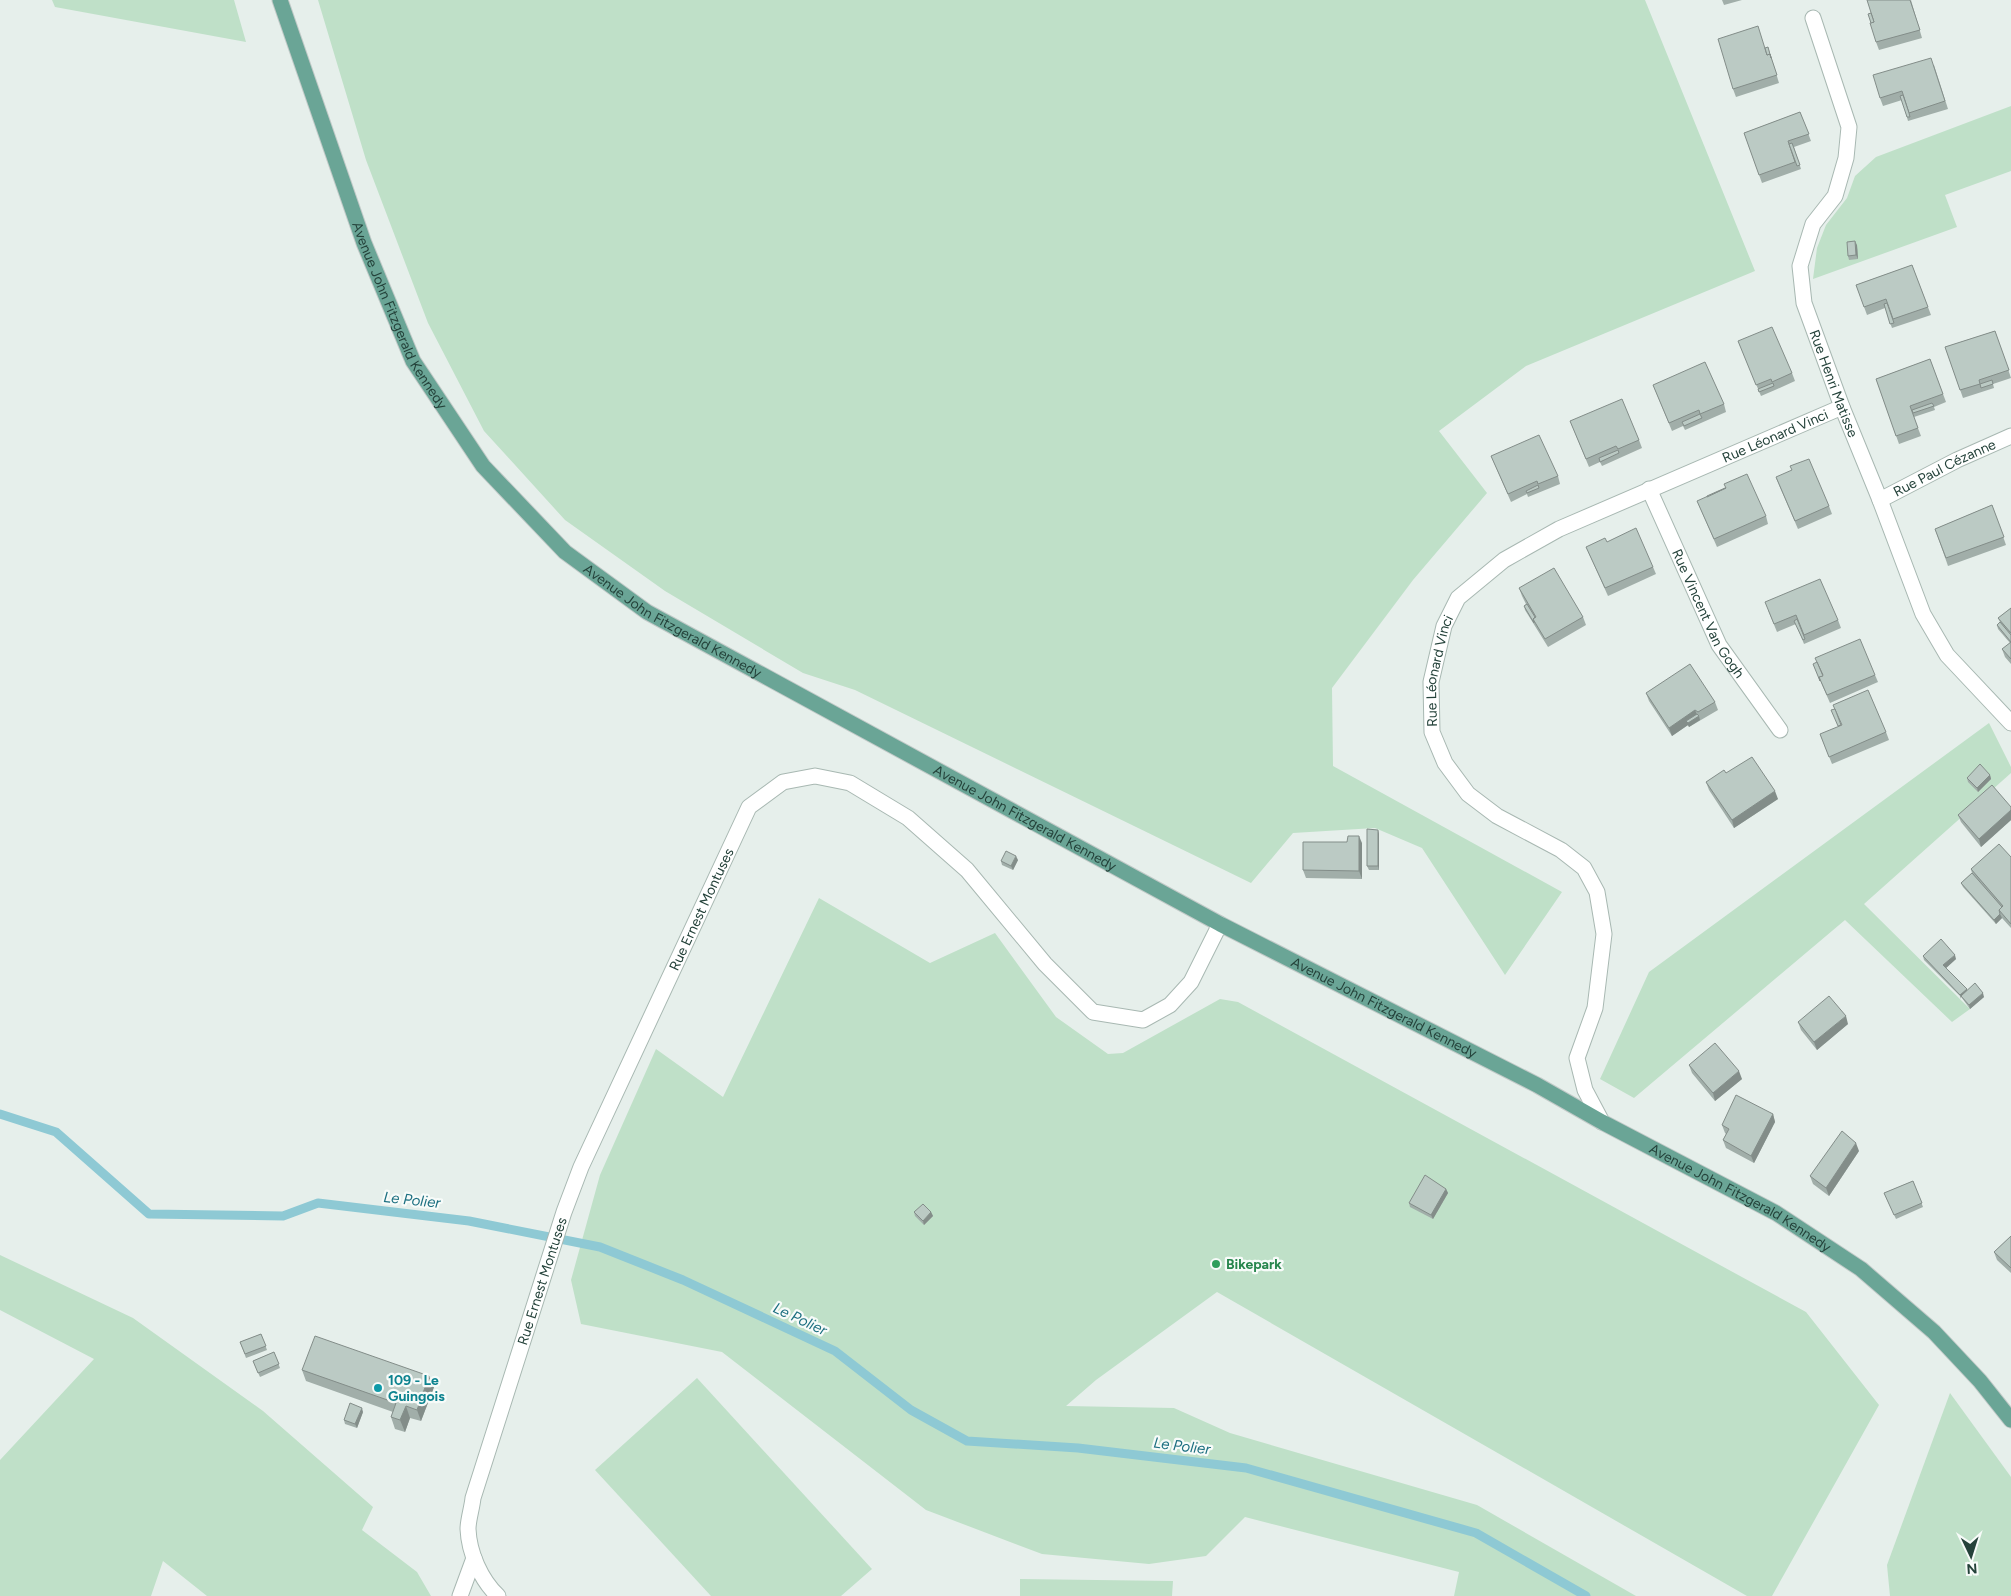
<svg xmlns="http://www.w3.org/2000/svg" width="2011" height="1596" viewBox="0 0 2011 1596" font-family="Figtree,sans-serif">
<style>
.green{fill:#bfe0c8}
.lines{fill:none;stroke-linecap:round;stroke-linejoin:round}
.stream{stroke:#8ec9d4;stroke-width:9}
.minor-casing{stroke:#a8b8b2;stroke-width:17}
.major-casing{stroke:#c2cac8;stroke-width:17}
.minor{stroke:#fff;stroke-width:15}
.major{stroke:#6aa596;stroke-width:15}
.wall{fill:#a1aea9}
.shaded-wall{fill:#838d89}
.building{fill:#bbcac4;stroke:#838d89}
.leisure-dot{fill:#2e9e5b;stroke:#f7fbf9;stroke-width:2}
.culture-dot{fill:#0f9aa8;stroke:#f7fbf9;stroke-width:2}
.labels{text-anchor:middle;stroke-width:4.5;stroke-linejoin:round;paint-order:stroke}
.street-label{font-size:14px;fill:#24423a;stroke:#f7fbf9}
.leisure-label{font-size:14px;font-weight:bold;fill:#27864d;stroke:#f7fbf9;text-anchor:start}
.culture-label{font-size:14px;font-weight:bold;fill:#0d838f;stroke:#f7fbf9;text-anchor:start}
.water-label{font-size:15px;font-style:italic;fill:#1c6f80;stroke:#f7fbf9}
</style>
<rect width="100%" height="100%" fill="#e6efeb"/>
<g class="green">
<polygon points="52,0 234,0 246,42 55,7"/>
<polygon points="318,0 1645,0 1755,271 1526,366 1439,431 1487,493 1413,580 1332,688 1333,766 1562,892 1505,975 1422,848 1375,828 1293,833 1251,883 855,690 803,673 665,591 565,520 484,431 428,323 366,160"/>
<polygon points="2011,106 2011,171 1945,195 1957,227 1813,279 1817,248 1826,225 1847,198 1855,176 1876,157"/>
<polygon points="1989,723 2011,767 2011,773 1864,904 1970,1009 1952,1022 1845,920 1634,1098 1600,1079 1649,972"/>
<polygon points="819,898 930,963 995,933 1056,1017 1108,1054 1123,1053 1220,999 1238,1002 1806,1312 1879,1405 1772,1596 1747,1596 1217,1292 1096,1380 1066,1406 1174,1408 1230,1433 1477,1505 1636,1596 1454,1596 1459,1572 1245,1517 1206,1556 1149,1564 1042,1554 926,1510 722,1352 581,1324 571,1280 600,1175 656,1049 723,1097"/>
<polygon points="0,1255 133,1318 263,1411 373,1507 362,1530 417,1572 431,1596 207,1596 163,1561 151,1596 0,1596 0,1460 94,1359 0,1310"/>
<polygon points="697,1378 872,1569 841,1596 711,1596 595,1470"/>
<polygon points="1950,1393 2011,1477 2011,1596 1890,1596 1887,1565"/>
<polygon points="1020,1579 1173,1581 1172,1596 1020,1596"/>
</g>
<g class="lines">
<polyline class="stream" points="0,1114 56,1132 149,1214 283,1216 318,1203 469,1221 600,1247 683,1280 835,1351 911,1410 967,1441 1078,1448 1246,1468 1476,1533 1586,1596"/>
<defs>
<g id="minor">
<path id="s1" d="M1813 18 1849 127 1846 158 1835 196 1813 224 1800 266 1804 303 1842 407 1880 500 1923 614 1947 655 2011 723"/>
<path id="s2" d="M1649 489 1719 645 1780 730"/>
<path id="s3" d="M1880 500 1957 460 2011 436"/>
<path id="s4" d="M1602 1122 1585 1090 1577 1058 1595 1008 1604 934 1597 892 1584 868 1561 850 1497 816 1468 794 1445 763 1432 732 1431 682 1444 626 1458 598 1504 560 1559 529 1842 407"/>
<polyline points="460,1596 474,1558"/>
<path id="s5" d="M498 1596C481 1580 469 1553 468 1529 468 1520 472 1508 473 1498L564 1212 581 1167 749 807 783 782 815 776 850 783 908 818 967 870 1045 964 1093 1012 1143 1020 1170 1005 1191 982 1220 924"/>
</g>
<g id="major">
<path id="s6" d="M280 0 364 243 413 361 483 466 565 552 647 612 1220 924 1537 1085 1602 1122 1776 1213 1861 1269 1934 1332 1980 1381 2011 1420"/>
</g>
</defs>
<use href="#minor" class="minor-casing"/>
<use href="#major" class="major-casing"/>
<use href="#minor" class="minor"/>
<use href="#major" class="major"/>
</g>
<g class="wall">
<polygon points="1722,0 1742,0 1724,5"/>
<polygon points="1911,0 1922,38 1879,50 1876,42"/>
<polygon points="1768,47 1779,83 1736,97 1733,89 1765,48"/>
<polygon points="1934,65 1948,109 1908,121 1902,100 1883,106 1880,98"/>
<polygon points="1800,112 1811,141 1794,147 1801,169 1762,183 1744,133"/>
<polygon points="1857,245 1858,259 1849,260 1848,256"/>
<polygon points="1912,265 1931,315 1892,328 1885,308 1867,315 1856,285"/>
<polygon points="1995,331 2011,378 1993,384 1994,388 1963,398 1945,347"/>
<polygon points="1738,341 1792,373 1795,381 1775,390 1775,388 1775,390 1761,396"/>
<polygon points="1930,359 1946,402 1934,407 1935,410 1914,417 1913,415 1921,436 1899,444 1876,379"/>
<polygon points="1653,385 1724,404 1726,412 1685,430 1683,426 1672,431"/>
<polygon points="1570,421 1639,440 1642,448 1602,466 1600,462 1589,467"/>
<polygon points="1491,456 1558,476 1560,484 1528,497 1527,494 1511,502"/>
<polygon points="1776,478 1829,506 1832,514 1798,529"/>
<polygon points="1697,501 1766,516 1768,524 1717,547"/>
<polygon points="1992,505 2006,545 1948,566 1935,529"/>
<polygon points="1586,547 1653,567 1656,574 1608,596"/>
<polygon points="1519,588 1583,617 1586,625 1548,647 1525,610 1524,606 1526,604 1522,596"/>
<polygon points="2011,608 2011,664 2005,657 2002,649 2010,643 1998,629 1997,625 2000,622 1998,618"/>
<polygon points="1768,610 1838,620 1841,628 1804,644 1796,624 1777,632"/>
<polygon points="1813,664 1875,675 1878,682 1830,703"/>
<polygon points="1646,693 1715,702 1718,710 1689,727 1688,725 1672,736 1649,701"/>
<polygon points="1886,732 1889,740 1832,764 1820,734"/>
<polygon points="1726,773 1778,799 1734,828 1709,790 1706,782"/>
<polygon points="1990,775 1991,779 1978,792 1968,782 1967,778"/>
<polygon points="2011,807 2011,820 1981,847 1961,822 1958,815"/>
<polygon points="1378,830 1379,834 1379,870 1369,870 1367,866"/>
<polygon points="1362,843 1362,879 1306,878 1303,870"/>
<polygon points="2011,857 2011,928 2002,918 1996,924 1963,887 1961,883 1972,873 1971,869"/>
<polygon points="1018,860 1013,870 1002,865 1001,861"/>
<polygon points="1923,956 1956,959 1946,968 1967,990 1984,997 1970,1009 1962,998 1924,960"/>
<polygon points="1798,1022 1848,1024 1817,1050 1801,1030"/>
<polygon points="1689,1065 1742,1079 1715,1101 1692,1073"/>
<polygon points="1773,1114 1775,1122 1754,1163 1726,1148 1723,1140 1726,1134 1725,1133 1722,1125"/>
<polygon points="1859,1151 1829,1196 1813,1184 1810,1176"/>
<polygon points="1913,1181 1923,1207 1896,1219 1884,1193"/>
<polygon points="1446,1189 1448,1193 1433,1219 1410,1207 1409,1203"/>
<polygon points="914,1212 931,1212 933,1216 924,1225 915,1216"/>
<polygon points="2011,1236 2011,1273 1997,1260 1994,1252"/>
<polygon points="261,1334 267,1350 246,1358 240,1342"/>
<polygon points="274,1352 280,1368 260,1377 253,1361"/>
<polygon points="302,1370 434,1387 421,1421 410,1418 405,1432 395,1429 391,1417 393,1412 306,1381"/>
<polygon points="363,1412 357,1428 345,1424 344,1420"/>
</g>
<g class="shaded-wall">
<polygon points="1855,241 1857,245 1858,259 1856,255"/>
<polygon points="1695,710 1698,717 1699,716 1700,720 1689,727 1686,721 1688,725 1672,736 1669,728"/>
<polygon points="1990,775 1991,779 1978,792 1977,788"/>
<polygon points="1775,791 1778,799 1734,828 1732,820"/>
<polygon points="2011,810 2011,820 1981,847 1979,839"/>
<polygon points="1378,830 1379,834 1379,870 1378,866"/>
<polygon points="1359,836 1362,843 1362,879 1359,871"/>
<polygon points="1016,856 1018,860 1013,870 1011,866"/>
<polygon points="2000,914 2002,918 1996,924 1994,920"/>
<polygon points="1955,955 1956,959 1945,969 1943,965"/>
<polygon points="1967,989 1968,993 1961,996 1961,999 1960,995"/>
<polygon points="1983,993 1984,997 1970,1009 1969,1005"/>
<polygon points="1846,1016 1848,1024 1817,1050 1814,1042"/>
<polygon points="1739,1071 1742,1079 1715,1101 1713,1093"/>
<polygon points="1773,1114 1775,1122 1754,1163 1751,1156"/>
<polygon points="1856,1143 1859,1151 1829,1196 1826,1188"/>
<polygon points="1446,1189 1448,1193 1433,1219 1431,1215"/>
<polygon points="931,1212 933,1216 924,1225 923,1221"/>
<polygon points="429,1376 434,1387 421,1421 417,1410"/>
<polygon points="406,1406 410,1418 405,1432 400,1420"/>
<polygon points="362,1408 363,1412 357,1428 355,1424"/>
</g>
<g class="building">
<polygon points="1867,0 1910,0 1920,30 1876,42 1870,23 1874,22"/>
<polygon points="1871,13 1874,22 1871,23 1868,14"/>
<polygon points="1758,26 1767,55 1770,54 1777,75 1733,89 1718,39"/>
<polygon points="1768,47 1771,58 1770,54 1767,55 1765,48"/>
<polygon points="1931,58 1945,101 1909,113 1902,91 1880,98 1873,75"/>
<polygon points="1903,95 1909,113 1910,117 1907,117 1900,96"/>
<polygon points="1800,112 1809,134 1788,141 1795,162 1759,175 1744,133"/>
<polygon points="1792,143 1800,165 1797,166 1789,144"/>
<polygon points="1855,241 1856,255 1848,256 1847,242"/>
<polygon points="1912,265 1928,307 1893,319 1886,299 1864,307 1856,285"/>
<polygon points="1887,303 1894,323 1890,324 1884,304"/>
<polygon points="1772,327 1792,373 1772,382 1771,379 1756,385 1738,341"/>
<polygon points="1995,331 2009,370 1979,380 1980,384 1960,390 1945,347"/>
<polygon points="1930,359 1943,394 1910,406 1918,428 1896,436 1876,379"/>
<polygon points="1705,362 1724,404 1700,414 1699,410 1669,423 1653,385"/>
<polygon points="1992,380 1993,384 1981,388 1980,384"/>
<polygon points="1773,383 1774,386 1759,392 1758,389"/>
<polygon points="1622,399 1639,440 1618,449 1616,446 1586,459 1570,421"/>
<polygon points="1932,403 1934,406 1913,413 1912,410"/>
<polygon points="1700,414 1702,418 1684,426 1682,422"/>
<polygon points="1539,435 1558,476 1538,484 1537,481 1508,494 1491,456"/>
<polygon points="1618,450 1619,453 1600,462 1599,458"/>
<polygon points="1809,459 1829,506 1795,521 1776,477 1792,470 1790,466"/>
<polygon points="1747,474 1766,516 1714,539 1697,501 1726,488 1724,484"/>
<polygon points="1538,485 1539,488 1527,493 1526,491"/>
<polygon points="1725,488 1726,488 1707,497 1707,496"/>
<polygon points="1992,505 2004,537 1946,558 1935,529"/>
<polygon points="1636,528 1653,567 1605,588 1586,547 1605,538 1607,542"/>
<polygon points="1554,568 1583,617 1545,639 1533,619 1536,617 1519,588"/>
<polygon points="1820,579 1838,620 1804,635 1796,615 1774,624 1765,602"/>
<polygon points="1527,604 1535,617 1533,619 1534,623 1524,606"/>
<polygon points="2011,608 2011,633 1998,618"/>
<polygon points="1797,619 1805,639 1803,640 1794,621"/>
<polygon points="2000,622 2011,635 2011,642 1997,625"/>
<polygon points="1860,639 1875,675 1827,695 1819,677 1823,675 1815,658"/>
<polygon points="2011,642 2011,659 2002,649"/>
<polygon points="1817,662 1823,676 1819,677 1820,681 1813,664"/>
<polygon points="1690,664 1715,702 1698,712 1695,710 1669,728 1646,693"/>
<polygon points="1868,690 1886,732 1829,757 1820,734 1842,725 1833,705"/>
<polygon points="1835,709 1841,725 1838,726 1831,710"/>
<polygon points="1697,714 1699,716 1688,723 1686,721"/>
<polygon points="1752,757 1775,791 1732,820 1706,782 1724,770 1726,773"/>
<polygon points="1980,764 1990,775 1977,788 1967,778"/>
<polygon points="1992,785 2011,807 2011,810 1979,839 1958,815"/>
<polygon points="1367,829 1378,830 1378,866 1367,866"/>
<polygon points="1348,836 1359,836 1359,871 1303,870 1303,842 1347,842"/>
<polygon points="1999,844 2011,857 2011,924 1999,910 2003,906 1971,869"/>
<polygon points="1006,851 1016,856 1011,866 1001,861"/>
<polygon points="1972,873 2002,907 1999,910 2000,914 1994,920 1961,883"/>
<polygon points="1941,939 1955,955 1943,965 1967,989 1960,995 1923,956"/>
<polygon points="1975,983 1983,993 1969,1005 1961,996"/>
<polygon points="1829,996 1846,1016 1814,1042 1798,1022"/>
<polygon points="1715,1043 1739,1071 1713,1093 1689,1065"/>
<polygon points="1736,1095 1773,1114 1751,1156 1723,1140 1729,1129 1722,1125"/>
<polygon points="1842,1131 1856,1143 1826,1188 1810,1176"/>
<polygon points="1425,1175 1446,1189 1431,1215 1409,1203"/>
<polygon points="1913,1181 1922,1203 1894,1215 1884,1193"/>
<polygon points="923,1204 931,1212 923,1221 914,1212"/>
<polygon points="2011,1236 2011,1268 1994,1252"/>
<polygon points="261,1334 266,1346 245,1354 240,1342"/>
<polygon points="315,1336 429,1376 417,1410 406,1406 400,1420 391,1417 396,1403 302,1370"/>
<polygon points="274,1352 279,1364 258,1373 253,1361"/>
<polygon points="350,1403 362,1408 355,1424 344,1420"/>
</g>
<circle class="leisure-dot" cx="1216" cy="1264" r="5"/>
<circle class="culture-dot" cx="378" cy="1388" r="5"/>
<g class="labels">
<g class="street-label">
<text dy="5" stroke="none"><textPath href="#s6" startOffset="338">Avenue John Fitzgerald Kennedy</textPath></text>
<text dy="5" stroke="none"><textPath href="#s1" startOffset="388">Rue Henri Matisse</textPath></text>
<text dy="5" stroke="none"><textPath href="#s4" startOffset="974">Rue Léonard Vinci</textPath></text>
<text dy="5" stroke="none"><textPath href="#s3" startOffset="72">Rue Paul Cézanne</textPath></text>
<text dy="5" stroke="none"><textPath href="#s2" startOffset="138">Rue Vincent Van Gogh</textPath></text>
<text dy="5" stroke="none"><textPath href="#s6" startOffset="758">Avenue John Fitzgerald Kennedy</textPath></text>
<text dy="5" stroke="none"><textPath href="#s4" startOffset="539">Rue Léonard Vinci</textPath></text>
<text dy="5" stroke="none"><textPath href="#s6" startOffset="1162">Avenue John Fitzgerald Kennedy</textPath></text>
<text dy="5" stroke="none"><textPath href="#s5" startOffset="739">Rue Ernest Montuses</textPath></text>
<text dy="5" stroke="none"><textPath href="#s6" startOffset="1568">Avenue John Fitzgerald Kennedy</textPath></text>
<text dy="5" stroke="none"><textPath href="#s6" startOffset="1972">Avenue John Fitzgerald Kennedy</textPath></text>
<text dy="5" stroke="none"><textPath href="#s5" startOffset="334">Rue Ernest Montuses</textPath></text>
</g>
<g class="leisure-label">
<text x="1226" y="1269">Bikepark</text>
</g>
<g class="culture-label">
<text x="388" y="1385">109 - Le<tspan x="388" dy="16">Guingois</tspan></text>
</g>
<g class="water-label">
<text transform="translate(412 1200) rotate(6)" y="5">Le Polier</text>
<text transform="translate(800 1319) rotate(25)" y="5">Le Polier</text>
<text transform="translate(1182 1446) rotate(7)" y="5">Le Polier</text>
</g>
</g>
<g transform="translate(1971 1556) rotate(176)" stroke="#f7fbf9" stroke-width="4" paint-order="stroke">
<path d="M0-4L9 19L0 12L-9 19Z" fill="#24423a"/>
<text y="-8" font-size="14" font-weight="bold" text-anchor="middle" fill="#24423a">N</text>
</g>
</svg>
